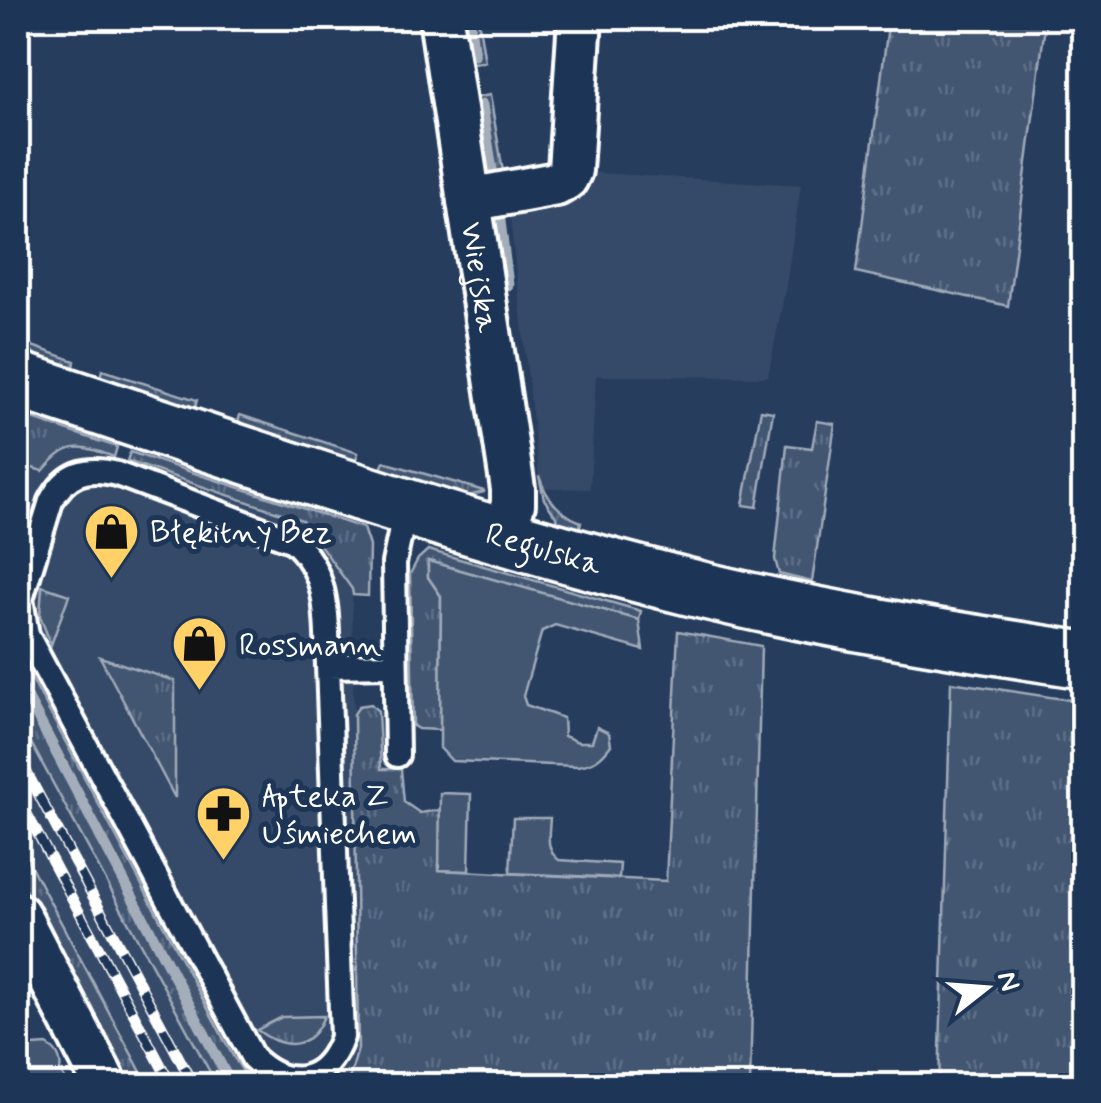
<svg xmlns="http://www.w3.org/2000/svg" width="1101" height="1103" viewBox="0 0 1101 1103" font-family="Mynerve,sans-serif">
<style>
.built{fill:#344a68}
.grass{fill:url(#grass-tufts);stroke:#a0aab8;stroke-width:2.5}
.garden{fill:#425672;stroke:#a0aab8;stroke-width:2.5}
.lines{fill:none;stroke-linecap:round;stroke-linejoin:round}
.stream{stroke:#a4aebb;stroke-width:11}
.lane-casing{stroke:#fff;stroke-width:30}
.street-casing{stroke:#fff;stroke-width:50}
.secondary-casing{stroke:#fff;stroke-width:62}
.lane{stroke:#1d3557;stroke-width:22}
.street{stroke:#1d3557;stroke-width:42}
.secondary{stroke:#1d3557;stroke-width:55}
.rail-casing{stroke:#fff;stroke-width:11}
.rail{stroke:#1d3557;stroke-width:8;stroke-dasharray:22;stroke-linecap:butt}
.labels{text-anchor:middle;stroke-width:10;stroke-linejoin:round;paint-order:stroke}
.street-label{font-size:32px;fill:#fff;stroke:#1d3557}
.poi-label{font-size:32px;fill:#fff;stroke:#1d3557;text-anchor:start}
</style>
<defs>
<pattern id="grass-tufts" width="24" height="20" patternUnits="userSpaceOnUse" patternTransform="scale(2.5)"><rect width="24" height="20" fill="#425672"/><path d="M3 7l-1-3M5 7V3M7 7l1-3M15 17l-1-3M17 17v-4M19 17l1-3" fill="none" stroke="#5e6f87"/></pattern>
</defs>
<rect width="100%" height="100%" fill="#263d5e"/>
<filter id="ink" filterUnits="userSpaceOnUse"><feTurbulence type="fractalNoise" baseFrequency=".01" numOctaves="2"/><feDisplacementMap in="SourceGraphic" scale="20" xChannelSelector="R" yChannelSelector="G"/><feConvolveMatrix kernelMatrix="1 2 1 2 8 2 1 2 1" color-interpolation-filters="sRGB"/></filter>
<g filter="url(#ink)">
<g class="built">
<polygon points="582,172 801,185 786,286 768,377 596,376 590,489 543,488 539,476 509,209 581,198"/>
<polygon points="18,424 302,520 352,589 359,1085 247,1085 18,658"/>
<polygon points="18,719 95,863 217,1085 148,1085 18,842"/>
</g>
<g class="grass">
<polygon points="457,18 478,18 485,62 471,63 463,59"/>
<polygon points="889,18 1046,18 1008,306 856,272"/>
<polygon points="490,95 505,183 485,178 470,105 475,98"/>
<polygon points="18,341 75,361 74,368 18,349"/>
<polygon points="102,370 197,400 195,408 100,377"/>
<polygon points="761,410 773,412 757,507 743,505"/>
<path d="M18 414 117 447 114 457C79 444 69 441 43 471L18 464Z"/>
<polygon points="240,415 358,453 356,461 238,422"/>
<polygon points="817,421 835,424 812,582 779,574 775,559 787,445 812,448"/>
<polygon points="130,452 363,528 369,546 368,596 353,595 352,589 302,520 127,461"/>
<polygon points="384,462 484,491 484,492 464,497 381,469"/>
<path d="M539 476C546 498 560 514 581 522L579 530 560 523 544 499Z"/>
<polygon points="428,550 641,611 639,620 428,561 428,577 441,596 440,730 418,729 413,726 410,574 418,559"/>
<polygon points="42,586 69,595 51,645 40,616"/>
<polygon points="678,631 761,646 750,1085 347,1086 358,1049 354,714 359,706 371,704 378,711 381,769 401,769 404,802 420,813 440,810 440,870 666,881"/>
<polygon points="18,653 233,1056 252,1085 217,1085 18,719"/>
<polygon points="100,657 175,681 175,798"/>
<polygon points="951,682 1083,702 1083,1085 939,1085"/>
<polygon points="18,842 148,1085 124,1085 18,876"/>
<path d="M324 1016C310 1051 284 1050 257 1030L282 1017Z"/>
</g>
<g class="garden">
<path d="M428 561 639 620 643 650 555 625 542 631 523 696 526 705 563 718 564 736 578 742H592L597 727 609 733 611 745C601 759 593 764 577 766L452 761 440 748 441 596 428 577Z"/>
<polygon points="440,793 471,794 469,871 439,870"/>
<path d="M513 818H550C549 834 545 850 559 860L620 864 619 878 510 873Z"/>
<path d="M47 1045C58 1051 62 1059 60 1071L69 1085H18V1047Z"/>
</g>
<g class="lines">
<g class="stream">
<polyline points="469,18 474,55"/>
<polyline points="482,105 492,170"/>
<polyline points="500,221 508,285"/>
<polyline points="18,680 232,1086"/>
</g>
<defs>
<g id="lane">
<path d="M328 666 342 1037C326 1083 289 1092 253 1058L27 635 21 599 51 501C66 473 86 466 117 474L293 541C331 574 326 621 328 666L395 665"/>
<polyline points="397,755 394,563 406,506"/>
</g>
<g id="street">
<path id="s1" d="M441 18 513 489V504L503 537"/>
<polyline points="469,200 556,184 566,178 570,170 580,18"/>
<polyline points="18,915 106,1086"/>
</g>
<g id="secondary">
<path id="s2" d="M18 380C240 453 462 531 689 587 819 619 952 640 1084 660"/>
</g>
</defs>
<use href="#lane" class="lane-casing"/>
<use href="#street" class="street-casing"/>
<use href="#secondary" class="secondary-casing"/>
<use href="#lane" class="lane"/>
<use href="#street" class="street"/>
<use href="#secondary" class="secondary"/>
<defs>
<g id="rail">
<polyline points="18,756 194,1086"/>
<polyline points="18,797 172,1086"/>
</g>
</defs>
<use href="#rail" class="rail-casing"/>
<use href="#rail" class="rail"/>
</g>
</g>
<defs>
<symbol id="shop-pin" viewBox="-11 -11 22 30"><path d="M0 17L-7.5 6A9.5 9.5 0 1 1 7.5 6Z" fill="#ffd166" stroke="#1d3557"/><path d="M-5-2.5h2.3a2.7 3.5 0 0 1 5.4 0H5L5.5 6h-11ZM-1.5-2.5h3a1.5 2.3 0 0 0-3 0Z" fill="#111"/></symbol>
<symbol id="pharmacy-pin" viewBox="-11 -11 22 30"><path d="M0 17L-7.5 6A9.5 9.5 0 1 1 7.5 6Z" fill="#ffd166" stroke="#1d3557"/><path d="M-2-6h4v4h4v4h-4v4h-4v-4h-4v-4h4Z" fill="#111"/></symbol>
</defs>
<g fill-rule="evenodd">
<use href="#shop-pin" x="80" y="500" width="63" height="86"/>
<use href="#shop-pin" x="168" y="612" width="63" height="86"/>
<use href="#pharmacy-pin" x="192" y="782" width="63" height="86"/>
</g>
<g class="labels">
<g class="street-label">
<text dy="11" stroke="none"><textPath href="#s1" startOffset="262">Wiejska</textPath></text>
<text dy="11" stroke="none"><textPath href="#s2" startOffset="552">Regulska</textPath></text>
</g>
<g class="poi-label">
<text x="150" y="542">Błękitny Bez</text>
<text x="239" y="655">Rossmann</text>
<text x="262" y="806">Apteka Z<tspan x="262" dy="37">Uśmiechem</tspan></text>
</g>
</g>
<rect width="1101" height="1103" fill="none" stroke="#1d3557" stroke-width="60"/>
<rect x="30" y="30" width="1041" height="1043" fill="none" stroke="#fff" stroke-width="4" filter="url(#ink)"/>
<g transform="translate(986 988) rotate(73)" stroke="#1d3557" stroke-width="8" paint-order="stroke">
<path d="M0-8L18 38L0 25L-18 38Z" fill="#ffffff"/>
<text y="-15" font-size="28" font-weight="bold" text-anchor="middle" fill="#ffffff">N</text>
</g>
</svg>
